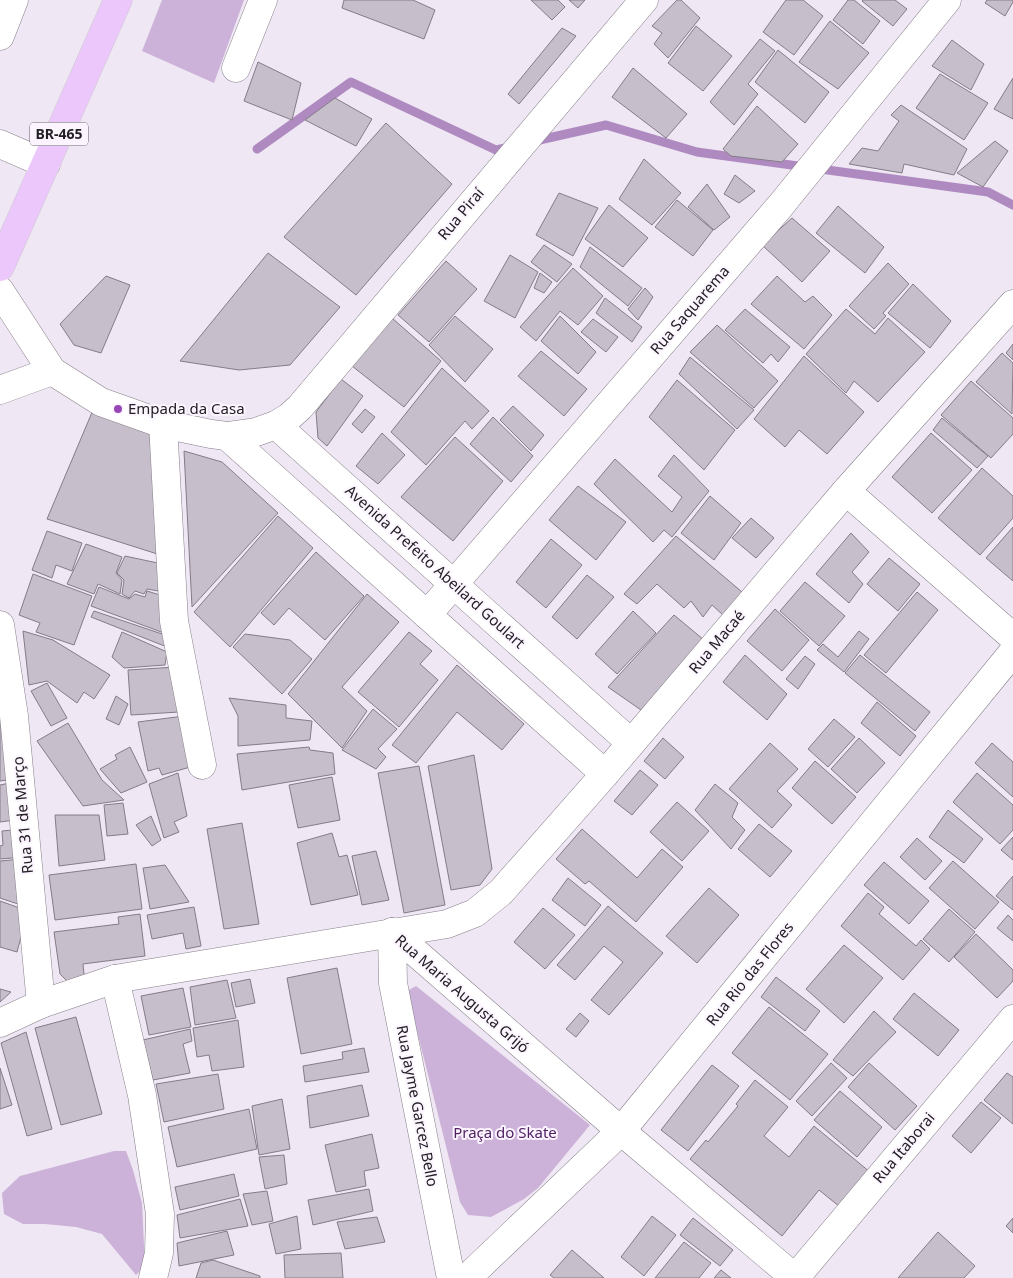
<svg xmlns="http://www.w3.org/2000/svg" width="1013" height="1278" viewBox="0 0 1013 1278" font-family="'Noto Sans',sans-serif">
<style>
.green{fill:#ccb2d8}
.lines{fill:none;stroke-linecap:round;stroke-linejoin:round}
.stream{stroke:#af8ac0;stroke-width:9}
.building{fill:#c6beca;stroke:#847c87}
.minor-casing{stroke:#877f8a;stroke-width:29}
.trunk-casing{stroke:#cac9cb;stroke-width:29}
.minor{stroke:#fff;stroke-width:28}
.trunk{stroke:#ecc7fc;stroke-width:28}
.poi-dot{fill:#9746b6;stroke:#fcf5ff;stroke-width:2}
.labels{text-anchor:middle;stroke-width:4;stroke-linejoin:round;paint-order:stroke}
.shield{fill:#fcf5ff;stroke:#646066;stroke-width:1}
.shield-label{font-size:14px;font-weight:bold;fill:#232025}
.street-label{font-size:15px;fill:#232025;stroke:#fcf5ff}
.poi-label{font-size:15px;fill:#232025;stroke:#fcf5ff;text-anchor:start}
.park-label{font-size:15px;fill:#502163;stroke:#fcf5ff}
</style>
<rect width="100%" height="100%" fill="#efe7f3"/>
<g class="green">
<polygon points="162,0 244,0 214,83 142,51"/>
<polygon points="416,986 590,1125 538,1188 524,1199 491,1217 468,1215 460,1202 407,991"/>
<polygon points="114,1151 126,1151 133,1170 142,1203 145,1266 136,1275 102,1234 76,1227 45,1224 23,1224 4,1214 2,1193 20,1176"/>
</g>
<g class="lines">
<g class="stream">
<polyline points="535,141 606,125 697,152 988,192 1013,205"/>
<polyline points="257,149 351,82 496,150 510,147"/>
</g>
</g>
<g class="building">
<polygon points="344,0 413,0 435,10 424,39 342,8"/>
<polygon points="531,0 558,0 565,7 552,20"/>
<polygon points="569,0 585,0 578,8"/>
<polygon points="677,0 681,0 700,18 668,58 654,44 662,33 652,26"/>
<polygon points="786,0 803,0 823,16 794,55 763,32"/>
<polygon points="848,0 854,0 880,21 863,44 833,20"/>
<polygon points="863,0 895,0 907,9 893,26 862,1"/>
<polygon points="987,0 1013,0 1013,2 1005,16 985,3"/>
<polygon points="830,21 869,53 838,89 799,62"/>
<polygon points="696,26 732,56 703,91 668,63"/>
<polygon points="562,28 576,36 519,104 508,94"/>
<polygon points="760,39 775,51 748,84 758,94 734,125 710,102"/>
<polygon points="952,40 984,64 971,90 932,66"/>
<polygon points="778,50 829,92 805,123 755,82"/>
<polygon points="258,62 301,83 292,120 244,101"/>
<polygon points="633,68 687,114 666,138 612,97"/>
<polygon points="940,74 988,103 964,140 916,108"/>
<polygon points="1013,78 1013,119 994,109"/>
<polygon points="335,98 372,119 356,146 305,120"/>
<polygon points="901,105 967,149 954,175 904,164 902,173 849,164 862,148 878,151 899,121 891,115"/>
<polygon points="757,106 798,144 782,162 731,156 723,149"/>
<polygon points="386,123 452,184 356,295 284,237"/>
<polygon points="995,141 1008,151 983,187 957,173"/>
<polygon points="644,159 681,193 652,225 619,199"/>
<polygon points="735,175 755,191 739,203 724,194"/>
<polygon points="707,184 730,217 714,230 688,207"/>
<polygon points="559,193 598,208 573,256 536,235"/>
<polygon points="677,200 713,230 693,256 655,227"/>
<polygon points="609,205 648,238 623,267 585,239"/>
<polygon points="838,206 884,247 865,273 816,233"/>
<polygon points="792,218 830,251 802,282 762,245"/>
<polygon points="544,245 572,264 557,282 531,262"/>
<polygon points="590,247 642,288 628,306 580,267"/>
<polygon points="268,253 340,307 290,365 239,370 180,361"/>
<polygon points="510,255 538,272 515,318 484,301"/>
<polygon points="446,261 477,289 429,342 398,315"/>
<polygon points="888,263 909,284 883,313 886,316 874,329 849,306"/>
<polygon points="573,268 603,296 578,325 560,311 536,341 520,327"/>
<polygon points="540,273 552,282 544,293 534,288"/>
<polygon points="106,276 130,285 101,353 74,345 60,324"/>
<polygon points="777,276 805,302 813,296 832,315 804,349 751,304"/>
<polygon points="913,284 951,321 930,348 888,313"/>
<polygon points="645,288 653,297 638,320 628,309"/>
<polygon points="605,298 642,327 632,342 596,313"/>
<polygon points="745,309 790,347 778,362 771,354 763,363 725,330"/>
<polygon points="846,309 875,334 888,318 925,352 878,402 854,381 846,393 806,354"/>
<polygon points="455,316 493,349 465,382 429,345"/>
<polygon points="560,316 596,352 578,374 541,341"/>
<polygon points="392,318 441,361 404,407 352,366"/>
<polygon points="593,319 618,337 606,352 581,332"/>
<polygon points="717,325 778,381 754,408 690,352"/>
<polygon points="1013,344 1013,360 1006,353"/>
<polygon points="541,351 587,389 564,416 518,376"/>
<polygon points="1002,353 1013,363 1012,414 976,382"/>
<polygon points="804,356 864,412 827,454 799,430 785,447 754,419"/>
<polygon points="690,357 754,410 737,429 679,374"/>
<polygon points="442,368 489,411 472,429 465,421 426,465 391,432"/>
<polygon points="341,379 363,396 327,446 318,438 316,412"/>
<polygon points="677,380 735,430 704,470 649,417"/>
<polygon points="971,381 1013,418 1013,434 991,458 941,415"/>
<polygon points="513,406 544,435 531,451 500,420"/>
<polygon points="365,409 375,417 362,433 352,424"/>
<polygon points="93,410 149,433 170,558 47,519"/>
<polygon points="493,417 533,456 511,482 470,444"/>
<polygon points="942,418 988,456 977,468 933,430"/>
<polygon points="382,433 405,455 378,484 356,466"/>
<polygon points="931,433 972,470 932,513 892,477"/>
<polygon points="455,437 503,481 453,541 401,497"/>
<polygon points="184,451 222,462 278,513 192,607"/>
<polygon points="674,455 709,491 672,537 664,530 653,542 594,484 615,459 672,512 682,497 658,476"/>
<polygon points="982,468 1013,496 1013,518 980,555 938,518"/>
<polygon points="578,486 626,522 596,560 549,520"/>
<polygon points="710,496 741,523 714,560 681,533"/>
<polygon points="278,516 313,548 230,647 194,612"/>
<polygon points="751,518 774,538 756,558 732,538"/>
<polygon points="1013,527 1013,581 986,558"/>
<polygon points="47,531 82,543 72,571 56,565 52,578 32,570"/>
<polygon points="851,533 869,552 852,572 863,584 849,603 816,574"/>
<polygon points="676,536 742,592 723,615 712,605 703,617 691,601 684,608 657,584 637,604 624,594"/>
<polygon points="551,539 582,565 546,608 516,582"/>
<polygon points="86,544 122,557 116,573 122,580 120,594 98,584 94,594 67,584"/>
<polygon points="316,552 364,596 325,640 289,608 274,625 261,613"/>
<polygon points="125,556 167,565 164,592 147,589 144,594 135,591 129,598 122,594 124,580 117,573"/>
<polygon points="889,558 920,584 898,611 867,584"/>
<polygon points="33,574 92,596 74,645 36,632 40,623 19,615"/>
<polygon points="587,575 614,597 577,639 552,617"/>
<polygon points="805,582 845,616 819,646 780,611"/>
<polygon points="99,587 129,599 135,594 145,597 147,591 170,598 164,633 91,606"/>
<polygon points="917,592 938,610 886,673 864,655"/>
<polygon points="367,594 399,622 342,687 367,711 342,748 288,694"/>
<polygon points="775,609 809,640 782,671 747,641"/>
<polygon points="94,611 168,636 167,647 91,617"/>
<polygon points="633,611 656,633 617,674 595,654"/>
<polygon points="674,615 704,640 641,710 608,687"/>
<polygon points="23,631 53,640 110,675 94,699 84,692 77,703 47,681 29,685"/>
<polygon points="859,631 869,639 844,672 817,650 823,644 838,657"/>
<polygon points="122,632 167,652 165,665 124,668 112,657"/>
<polygon points="409,632 432,651 420,664 438,680 399,727 358,692"/>
<polygon points="245,634 290,640 312,659 282,694 233,647"/>
<polygon points="745,655 787,694 767,720 723,682"/>
<polygon points="860,655 930,712 915,731 845,673"/>
<polygon points="805,656 815,664 798,689 786,679"/>
<polygon points="457,665 524,724 502,750 457,712 416,763 392,745"/>
<polygon points="176,667 179,712 131,715 128,670"/>
<polygon points="47,683 67,718 51,726 31,691"/>
<polygon points="116,696 128,704 119,725 106,719"/>
<polygon points="229,698 286,705 286,718 312,721 310,740 238,746 238,716"/>
<polygon points="877,702 916,736 900,756 861,723"/>
<polygon points="373,709 397,729 378,749 386,757 376,769 342,750"/>
<polygon points="0,712 7,780 0,781"/>
<polygon points="184,716 194,766 162,775 159,768 148,771 138,722"/>
<polygon points="834,719 855,737 828,767 808,749"/>
<polygon points="68,723 102,780 124,800 83,806 37,741"/>
<polygon points="663,738 684,757 665,779 644,761"/>
<polygon points="859,738 885,763 857,793 831,769"/>
<polygon points="770,743 798,769 777,791 792,805 772,828 729,789"/>
<polygon points="992,743 1013,762 1013,797 975,763"/>
<polygon points="130,747 147,782 121,793 100,769 117,759 115,755"/>
<polygon points="309,747 310,750 333,753 335,774 242,790 237,754"/>
<polygon points="474,755 492,869 480,885 451,890 428,766"/>
<polygon points="815,761 856,797 832,824 792,788"/>
<polygon points="419,766 445,905 404,913 378,773"/>
<polygon points="640,770 658,785 632,815 614,801"/>
<polygon points="178,773 187,816 174,822 179,832 164,838 149,784"/>
<polygon points="977,773 1013,805 1013,830 1000,844 953,802"/>
<polygon points="332,777 340,820 298,828 289,785"/>
<polygon points="10,783 15,820 0,822 0,785"/>
<polygon points="715,784 738,803 732,817 745,830 731,849 695,810"/>
<polygon points="677,802 709,831 682,861 650,832"/>
<polygon points="123,803 128,834 107,836 104,805"/>
<polygon points="948,810 983,839 964,863 929,837"/>
<polygon points="55,815 99,815 105,860 59,866"/>
<polygon points="151,816 161,840 152,846 136,825"/>
<polygon points="242,823 259,924 224,929 207,829"/>
<polygon points="759,824 792,851 770,877 738,849"/>
<polygon points="22,829 24,857 0,859 0,846 3,845 2,831"/>
<polygon points="582,829 637,878 662,849 683,867 636,922 589,881 585,884 556,859"/>
<polygon points="332,833 339,857 347,855 358,895 311,905 297,843"/>
<polygon points="1013,837 1013,860 1001,850"/>
<polygon points="917,838 942,861 925,880 900,857"/>
<polygon points="376,851 389,900 362,905 352,856"/>
<polygon points="22,859 30,908 0,898 0,861"/>
<polygon points="953,861 999,902 975,929 929,888"/>
<polygon points="884,862 929,901 909,924 864,885"/>
<polygon points="136,864 142,909 55,920 49,875"/>
<polygon points="165,865 189,902 150,909 143,868"/>
<polygon points="1013,876 1013,910 996,896"/>
<polygon points="568,878 601,905 585,926 552,900"/>
<polygon points="709,888 739,915 697,963 666,936"/>
<polygon points="868,893 884,907 879,914 916,946 921,940 930,949 903,980 841,926"/>
<polygon points="0,901 28,911 17,952 0,947"/>
<polygon points="608,906 663,953 609,1015 591,1000 623,962 604,946 575,980 557,965"/>
<polygon points="194,907 201,946 186,949 183,933 152,939 147,915"/>
<polygon points="543,908 575,935 545,969 514,942"/>
<polygon points="949,909 975,932 949,962 923,939"/>
<polygon points="140,914 145,956 83,964 85,984 71,985 60,974 54,932 119,924 118,917"/>
<polygon points="1008,915 1013,920 1013,941 997,928"/>
<polygon points="976,934 1013,970 1013,981 997,998 954,957"/>
<polygon points="844,945 883,978 844,1023 806,989"/>
<polygon points="337,968 352,1044 301,1054 287,978"/>
<polygon points="776,977 820,1011 805,1031 761,997"/>
<polygon points="250,979 255,1003 236,1007 231,983"/>
<polygon points="227,980 236,1018 195,1025 190,987"/>
<polygon points="183,988 191,1027 149,1035 141,996"/>
<polygon points="0,989 11,992 0,1002"/>
<polygon points="914,993 959,1030 938,1056 893,1019"/>
<polygon points="769,1007 828,1054 790,1100 732,1053"/>
<polygon points="874,1011 896,1032 853,1076 833,1060"/>
<polygon points="580,1013 589,1021 576,1037 566,1029"/>
<polygon points="76,1017 102,1114 61,1125 35,1028"/>
<polygon points="238,1020 244,1067 212,1071 209,1055 197,1057 193,1028"/>
<polygon points="190,1029 192,1041 183,1044 190,1073 153,1080 143,1040"/>
<polygon points="26,1032 52,1129 27,1136 1,1043"/>
<polygon points="364,1048 369,1072 305,1082 303,1066 343,1059 342,1052"/>
<polygon points="831,1063 847,1078 812,1116 796,1101"/>
<polygon points="869,1063 917,1106 895,1130 848,1087"/>
<polygon points="712,1065 739,1086 688,1151 661,1130"/>
<polygon points="0,1068 12,1105 0,1109"/>
<polygon points="1007,1073 1013,1077 1013,1124 984,1100"/>
<polygon points="218,1074 224,1109 164,1122 156,1084"/>
<polygon points="755,1080 788,1107 764,1136 789,1157 814,1126 870,1172 840,1207 819,1190 782,1236 690,1159 706,1140 708,1142 738,1106 736,1104"/>
<polygon points="362,1085 369,1116 310,1128 307,1096"/>
<polygon points="840,1091 882,1127 857,1157 814,1120"/>
<polygon points="282,1099 290,1149 259,1155 252,1106"/>
<polygon points="981,1102 1001,1118 971,1153 952,1136"/>
<polygon points="249,1109 257,1149 177,1167 168,1127"/>
<polygon points="372,1134 379,1168 364,1171 366,1186 336,1192 325,1145"/>
<polygon points="284,1155 287,1184 265,1189 259,1157"/>
<polygon points="234,1174 239,1196 180,1210 175,1187"/>
<polygon points="369,1189 373,1211 313,1225 308,1200"/>
<polygon points="267,1191 273,1221 252,1225 243,1194"/>
<polygon points="240,1199 248,1226 180,1238 177,1215"/>
<polygon points="297,1216 301,1249 276,1254 269,1224"/>
<polygon points="652,1216 676,1235 644,1276 621,1257"/>
<polygon points="377,1217 385,1242 345,1249 337,1222"/>
<polygon points="693,1218 733,1250 720,1266 680,1235"/>
<polygon points="1013,1218 1013,1233 1006,1226"/>
<polygon points="227,1231 234,1255 179,1266 177,1243"/>
<polygon points="938,1232 975,1266 964,1278 898,1278"/>
<polygon points="684,1242 711,1263 699,1278 655,1278"/>
<polygon points="572,1250 604,1278 554,1278 550,1275"/>
<polygon points="341,1253 343,1278 285,1278 284,1255"/>
<polygon points="213,1260 260,1276 260,1278 196,1278 201,1263"/>
<polygon points="721,1270 731,1278 714,1278"/>
</g>
<g class="lines">
<defs>
<g id="minor">
<polyline points="0,36 14,0"/>
<polyline points="236,68 263,0"/>
<polyline points="0,144 46,164"/>
<polyline points="0,291 52,371 101,402 163,424 211,434 227,436 256,432 276,425 289,417 300,407 644,0"/>
<polyline points="0,390 52,371"/>
<polyline points="163,424 174,621 202,765"/>
<polyline points="276,425 631,743"/>
<polyline points="227,436 605,774"/>
<polyline points="846,491 1013,637"/>
<polyline points="427,615 781,205 947,0"/>
<polyline points="0,625 14,716 41,1004"/>
<polyline points="392,932 621,1131 795,1278"/>
<polyline points="392,932 393,983 451,1278"/>
<polyline points="115,979 142,1095 160,1214 159,1253 153,1278"/>
<polyline points="0,1023 41,1004 115,979 447,924 475,913 501,892 605,774 846,491 1013,304"/>
<polyline points="467,1278 621,1131 1013,652"/>
<polyline points="795,1278 1013,1019"/>
</g>
<polyline id="trunk" points="0,267 118,0"/>
</defs>
<use href="#minor" class="minor-casing"/>
<use href="#trunk" class="trunk-casing"/>
<use href="#minor" class="minor"/>
<use href="#trunk" class="trunk"/>
</g>
<circle class="poi-dot" cx="118" cy="409" r="5"/>
<g class="labels">
<rect class="shield" x="30" y="122.5" width="58" height="23" rx="4"/>
<g class="shield-label">
<text x="59" y="139">BR-465</text>
</g>
<g class="street-label">
<text transform="translate(461 214) rotate(-50)" y="5">Rua Piraí</text>
<text transform="translate(690 310) rotate(-49)" y="5">Rua Saquarema</text>
<text transform="translate(435 567) rotate(42)" y="5">Avenida Prefeito Abeilard Goulart</text>
<text transform="translate(717 642) rotate(-50)" y="5">Rua Macaé</text>
<text transform="translate(23 815) rotate(-95)" y="5">Rua 31 de Março</text>
<text transform="translate(750 974) rotate(-51)" y="5">Rua Rio das Flores</text>
<text transform="translate(462 994) rotate(41)" y="5">Rua Maria Augusta Grijó</text>
<text transform="translate(417 1106) rotate(79)" y="5">Rua Jayme Garcez Bello</text>
<text transform="translate(904 1148) rotate(-50)" y="5">Rua Itaborai</text>
</g>
<g class="poi-label">
<text x="128" y="414">Empada da Casa</text>
</g>
<g class="park-label">
<text x="505" y="1138">Praça do Skate</text>
</g>
</g>
</svg>
